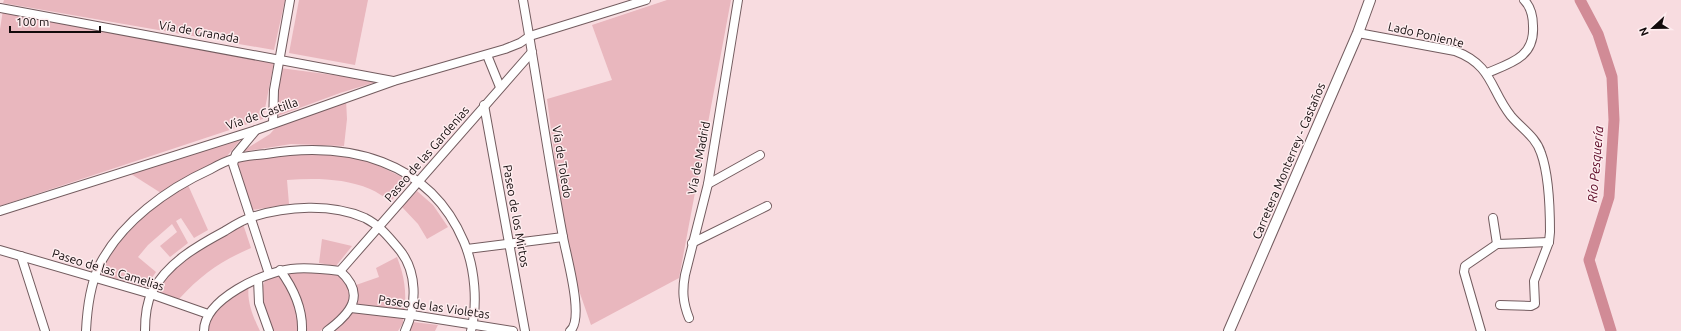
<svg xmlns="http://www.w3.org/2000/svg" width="1681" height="331" viewBox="0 0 1681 331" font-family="Ubuntu,sans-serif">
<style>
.grass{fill:#e9b7be}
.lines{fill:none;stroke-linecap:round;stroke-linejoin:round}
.river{stroke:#d18b96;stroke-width:11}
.minor-casing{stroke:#735c5f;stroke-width:10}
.major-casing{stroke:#735c5f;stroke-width:12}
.minor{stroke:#fff;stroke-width:8}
.major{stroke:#fff;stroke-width:10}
.labels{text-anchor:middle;stroke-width:3;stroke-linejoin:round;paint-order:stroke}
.street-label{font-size:12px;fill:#120a0b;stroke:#feedef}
.water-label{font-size:13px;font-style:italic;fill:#580320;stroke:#feedef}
</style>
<rect width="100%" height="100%" fill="#f8dce0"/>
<g class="grass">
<polygon points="4,0 285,0 274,50 3,3"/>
<polygon points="299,0 368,0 355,65 289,53"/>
<polygon points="667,0 731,0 679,278 591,325 568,259 547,99 612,80 592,25"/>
<polygon points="3,10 274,62 263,119 0,206 0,29"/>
<polygon points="280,68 379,81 340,93 275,117"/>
<polygon points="346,100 347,119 344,146 291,144 241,152 270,134 277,126"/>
<polygon points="243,137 227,156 161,193 131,174"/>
<path d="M291 153H333L369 161 410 181 391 201C384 197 377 192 370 189 344 178 314 178 287 180L289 204 252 210 237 162Z"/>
<path d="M188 185 208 230 194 238 181 218 176 221 188 243 170 257 160 246 177 232 172 224 148 245 138 257 156 272 145 288 100 274C119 235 150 208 188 185Z"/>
<polygon points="417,191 433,205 448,227 427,239 418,224 402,207"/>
<path d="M243 224 251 248C221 261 202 274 179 299L155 292 171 271 191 253Z"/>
<polygon points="322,239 352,246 336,266 319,263"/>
<path d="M397 257C405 278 406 290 405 312L356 307 358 299 356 285 379 277 376 268Z"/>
<polygon points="297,271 336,274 342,276 351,294 348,308 330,324 320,331 304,331 283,273"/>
<path d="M273 276 279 277C291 291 300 312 297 331H273C267 315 255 293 267 278Z"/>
<path d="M249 284C246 300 253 317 260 331H205C208 308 232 296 249 284Z"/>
<polygon points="353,312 403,317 403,323 398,331 331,331"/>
<polygon points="413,322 438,325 435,331 409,331"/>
</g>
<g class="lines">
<polyline class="river" points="1580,0 1598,34 1612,77 1614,120 1609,197 1589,260 1611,331"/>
<defs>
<g id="minor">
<path d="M523 0C537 79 548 158 563 237 566 255 585 319 570 331"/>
<polyline points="0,8 393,81"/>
<path d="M1358 33 1455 51C1493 65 1490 90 1511 116 1522 129 1536 137 1541 153 1549 175 1550 209 1550 232L1549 242 1534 281 1535 304 1531 306 1500 305"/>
<polyline points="487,55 500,87"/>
<path d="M1487 73C1511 63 1535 57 1533 26 1533 17 1531 7 1524 0"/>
<polyline points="484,105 525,331"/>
<polyline points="273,123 274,90 290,0"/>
<polyline points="256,130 236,154 233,164 269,274"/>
<polyline points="708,184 760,155"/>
<polyline points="0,211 256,130 394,81 505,49 520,43 530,36 646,0"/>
<polyline points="1493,218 1497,244"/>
<polyline points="692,243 767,206"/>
<polyline points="467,249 563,237"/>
<polyline points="0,250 151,294 208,314"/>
<polyline points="21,256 45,331"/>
<path d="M280 270C294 289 303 308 302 331"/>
<polyline points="340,271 532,52"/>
<polyline points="258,279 259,303 269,331"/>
<polyline points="351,308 412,315 513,331"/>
<path d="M689 318C683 303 682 291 685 275L708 184 738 0"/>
<path d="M86 331C87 310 90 286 99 266 121 222 167 189 211 169 218 165 226 161 233 159 244 156 255 155 266 154 347 141 429 159 464 242 475 268 478 304 471 331"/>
<path d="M145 331C145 319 146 304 152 292 167 263 197 246 225 231 233 226 242 220 252 217 286 206 332 203 365 218 379 225 388 236 398 248 418 271 417 305 405 331"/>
<path d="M204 331C204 299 264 272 291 269 307 267 324 269 340 271 367 295 350 314 327 331"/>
<polyline points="1481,331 1464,272 1465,266 1497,244 1549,242"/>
</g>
<polyline id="major" points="1229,331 1358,33 1370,0"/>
</defs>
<use href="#minor" class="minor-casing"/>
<use href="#major" class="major-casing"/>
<use href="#minor" class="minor"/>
<use href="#major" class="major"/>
</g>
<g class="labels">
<g class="street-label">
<text transform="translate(199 32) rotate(10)" y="4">Vía de Granada</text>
<text transform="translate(1426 35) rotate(13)" y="4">Lado Poniente</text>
<text transform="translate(262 114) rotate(-19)" y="4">Vía de Castilla</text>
<text transform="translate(427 154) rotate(-49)" y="4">Paseo de las Gardenias</text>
<text transform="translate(699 158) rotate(-79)" y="4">Vía de Madrid</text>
<text transform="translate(1289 161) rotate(-67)" y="4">Carretera Monterrey - Castaños</text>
<text transform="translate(562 162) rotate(81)" y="4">Vía de Toledo</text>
<text transform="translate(516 216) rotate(80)" y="4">Paseo de los Mirtos</text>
<text transform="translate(108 270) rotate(17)" y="4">Paseo de las Camelias</text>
<text transform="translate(434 307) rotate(8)" y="4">Paseo de las Violetas</text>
</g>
<g class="water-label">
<text transform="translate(1595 164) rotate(-85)" y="5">Río Pesquería</text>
</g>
</g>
<g transform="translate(1653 28) rotate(248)" stroke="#feedef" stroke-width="3" paint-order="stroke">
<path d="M0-3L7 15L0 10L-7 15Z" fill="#120a0b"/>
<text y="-6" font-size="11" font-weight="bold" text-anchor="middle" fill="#120a0b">N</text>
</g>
<path d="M10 26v6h90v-6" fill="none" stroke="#120a0b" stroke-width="2"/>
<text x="16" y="26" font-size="12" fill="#120a0b" stroke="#feedef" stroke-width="3" paint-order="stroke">100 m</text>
</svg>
